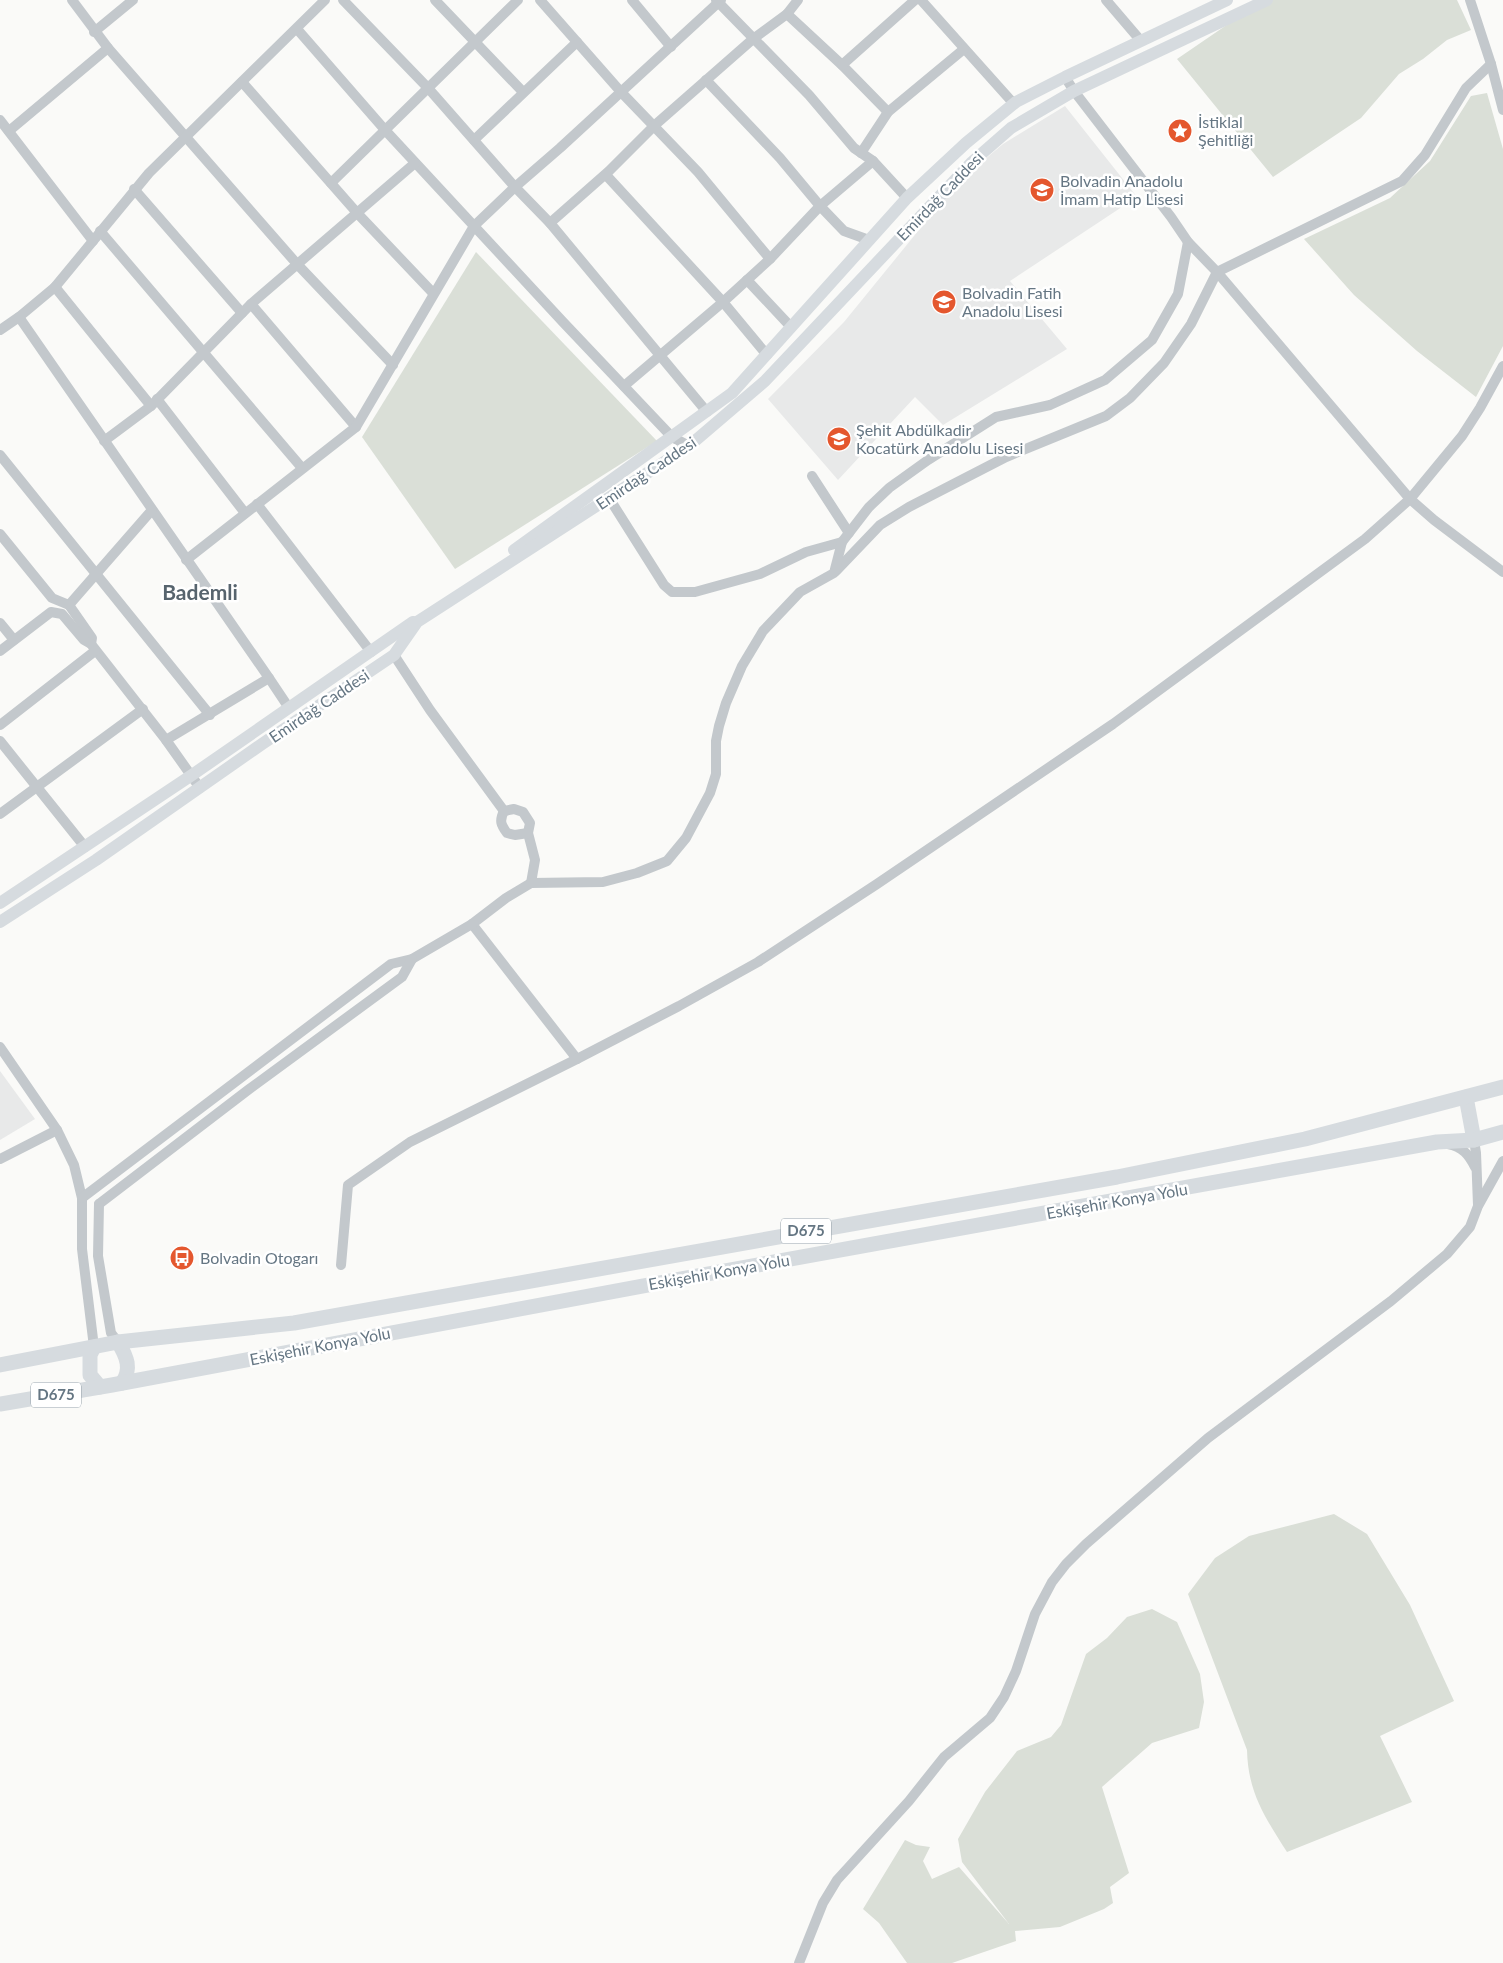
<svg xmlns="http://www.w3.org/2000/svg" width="1503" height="1963" viewBox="0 0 1503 1963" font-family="Lato,sans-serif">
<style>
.built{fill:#e8e9e9}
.green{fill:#dadfd7}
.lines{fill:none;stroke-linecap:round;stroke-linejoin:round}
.minor{stroke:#c3c8cc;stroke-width:10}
.major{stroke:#d6dbdf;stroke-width:12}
.highway{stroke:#d6dbdf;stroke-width:15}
.labels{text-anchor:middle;stroke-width:5;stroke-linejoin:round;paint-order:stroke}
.shield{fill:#fff;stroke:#939fa8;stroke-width:1}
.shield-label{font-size:15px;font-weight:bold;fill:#657683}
.poi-label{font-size:16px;fill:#657683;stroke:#fff;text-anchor:start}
.street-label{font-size:16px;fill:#657683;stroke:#fff}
.district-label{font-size:21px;font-weight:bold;fill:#57646e;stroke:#fff}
</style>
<rect width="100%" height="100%" fill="#fafaf8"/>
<g class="built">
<polygon points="1065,106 1137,197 1010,281 1067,349 943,425 915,397 838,480 768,399 844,322 958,182 1003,144"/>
<polygon points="0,1071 35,1119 0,1140"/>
</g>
<g class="green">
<polygon points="1266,0 1457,0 1471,30 1447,40 1423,59 1399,74 1361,118 1273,177 1177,59 1253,7"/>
<polygon points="1487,93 1503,149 1503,346 1476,397 1417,351 1354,295 1304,239 1390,198 1430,161 1471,96"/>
<polygon points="476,252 657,441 455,569 362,437"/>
<path d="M1334 1514 1367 1534 1410 1605 1454 1701 1380 1736 1412 1802 1287 1852C1265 1817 1248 1793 1247 1750L1188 1594 1215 1558 1249 1536Z"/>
<polygon points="1152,1609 1177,1622 1200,1674 1204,1702 1199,1728 1152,1743 1102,1787 1129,1873 1110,1887 1113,1903 1104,1909 1060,1927 1015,1931 1016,1941 952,1963 907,1963 879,1923 863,1909 905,1840 916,1845 930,1847 923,1861 932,1879 959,1867 1009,1924 962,1862 958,1839 985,1792 1017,1751 1051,1737 1061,1725 1086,1654 1107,1638 1127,1617"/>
</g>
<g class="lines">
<g class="minor">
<polyline points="72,0 108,48 297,264 393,365"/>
<polyline points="343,0 428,88 515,187 550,223 707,412"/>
<polyline points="435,0 523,92"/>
<polyline points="540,0 621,92 698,172 770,259"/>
<polyline points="632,0 671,47"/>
<polyline points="716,0 809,95 854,148 873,161 907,198"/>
<polyline points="921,0 1014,104"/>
<polyline points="1106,0 1141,41"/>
<polyline points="1470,0 1491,64 1503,110"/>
<polyline points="787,14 842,65 888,112"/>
<polyline points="297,29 385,130 563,322 672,437 689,446"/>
<polyline points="94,32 133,0"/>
<polyline points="842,65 915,0"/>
<polyline points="1065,77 1074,91 1171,217 1188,242 1217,272 1410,499 1434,520 1503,572"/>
<polyline points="706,80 780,158 820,206 844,231 869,240"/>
<polyline points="242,82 358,214 433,293"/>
<polyline points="0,120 93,241"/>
<polyline points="9,131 108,48"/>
<polyline points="474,140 577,42"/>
<polyline points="861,153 888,112 964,49"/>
<polyline points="606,175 723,302 767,355"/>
<polyline points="331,183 518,0"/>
<polyline points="134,189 242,313"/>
<polyline points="550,223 609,171 655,125 753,39 787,14 798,0"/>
<polyline points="100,231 302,468"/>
<polyline points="747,280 791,327"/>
<polyline points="55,287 151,406"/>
<polyline points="251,304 356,427"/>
<polyline points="19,317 269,678 289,708"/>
<polyline points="0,330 19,317 55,287 149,173 325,0"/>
<polyline points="624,386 723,302 770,259 820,206 873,161"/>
<polyline points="157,399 245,513"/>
<polyline points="104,441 151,406 251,304 415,163"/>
<polyline points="0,455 210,715"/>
<polyline points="812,476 849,533"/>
<polyline points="609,498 664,585 672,592 695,592 760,574 806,552 842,542"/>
<polyline points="257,504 371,652"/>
<polyline points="0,534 52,598 69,605 152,510"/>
<polyline points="186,560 356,427 474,226 515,187 560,148 721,0"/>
<polyline points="836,571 880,525 909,507 1006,457 1106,416 1130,398 1164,363 1191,324 1217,272 1402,181 1425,155 1466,88 1491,64"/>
<polyline points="69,605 92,638 91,644"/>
<polyline points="0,623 14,640"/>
<polyline points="0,651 51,612 62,614 84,640 91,644 166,740 200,788"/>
<polyline points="394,655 430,710 504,811 514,809 523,812 530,823 528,833 535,860 531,883"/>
<polyline points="0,725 95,651"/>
<polyline points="166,740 269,678"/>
<polyline points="0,741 85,847"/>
<path d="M504 811C499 821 501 825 507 833L515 835 528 833"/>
<polyline points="0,814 143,709"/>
<polyline points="472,924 577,1059"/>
<polyline points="0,1047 57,1130 74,1165 82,1198 82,1249 94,1347"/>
<polyline points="1474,1140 1476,1153 1478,1205"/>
<path d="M1448 1144C1463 1147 1469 1155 1475 1167"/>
<polyline points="0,1159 57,1130"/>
<polyline points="82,1198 391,964 412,959 472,924 506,898 531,883 603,882 637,873 667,861 686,838 710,793 716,774 716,741 719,726 726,703 742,666 763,631 800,592 834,573 842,542 869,507 889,488 928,460 996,417 1050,405 1105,380 1152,340 1178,294 1188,242"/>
<polyline points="99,1204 248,1090 402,977 412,959"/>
<polyline points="99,1204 98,1256 111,1333 118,1342"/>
<polyline points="341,1265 348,1185 410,1142 577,1059 679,1006 758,962 877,884 1113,724 1365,539 1410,499 1462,436 1480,408 1503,366"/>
<polyline points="799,1963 823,1903 837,1880 909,1801 944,1757 990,1718 1004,1697 1016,1671 1035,1614 1052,1582 1066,1564 1086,1544 1208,1438 1391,1301 1447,1254 1470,1227 1478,1206 1503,1161"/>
</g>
<g class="major">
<polyline points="514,550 732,393 907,198 966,143 1016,102 1065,77 1227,0"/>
<polyline points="0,903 192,775 413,622"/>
<polyline points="0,922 96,860 262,744 394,655 417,622 689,446 765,381 971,163 1011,128 1074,91 1267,0"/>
</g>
<g class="highway">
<polyline points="1466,1097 1474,1140"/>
<path d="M118 1342C127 1357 132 1369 122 1383"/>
<polyline points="94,1347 90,1355 90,1375 100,1387"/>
<polyline points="0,1365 118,1342 294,1323 1117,1177 1305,1139 1503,1087"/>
<polyline points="0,1404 112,1385 713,1273 1437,1142 1474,1140 1503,1132"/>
</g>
</g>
<defs>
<symbol id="sight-disc" viewBox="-11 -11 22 22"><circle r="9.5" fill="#e4572e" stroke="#fff"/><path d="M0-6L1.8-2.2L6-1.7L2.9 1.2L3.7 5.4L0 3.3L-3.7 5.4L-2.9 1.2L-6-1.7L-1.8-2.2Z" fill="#fff"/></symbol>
<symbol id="school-disc" viewBox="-11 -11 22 22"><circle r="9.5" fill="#e4572e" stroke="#fff"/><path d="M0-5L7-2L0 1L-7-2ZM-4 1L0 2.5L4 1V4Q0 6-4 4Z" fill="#fff"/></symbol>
<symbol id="bus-disc" viewBox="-11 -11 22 22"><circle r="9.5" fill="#e4572e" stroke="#fff"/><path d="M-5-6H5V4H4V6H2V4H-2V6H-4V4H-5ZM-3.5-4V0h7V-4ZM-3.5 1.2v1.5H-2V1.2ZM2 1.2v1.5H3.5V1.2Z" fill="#fff"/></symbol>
</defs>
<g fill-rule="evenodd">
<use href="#sight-disc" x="1166" y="117" width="28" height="28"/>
<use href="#school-disc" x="1028" y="176" width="28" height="28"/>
<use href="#school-disc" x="930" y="288" width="28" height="28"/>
<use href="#school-disc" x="825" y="425" width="28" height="28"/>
<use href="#bus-disc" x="168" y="1244" width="28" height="28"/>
</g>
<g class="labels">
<g class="shield">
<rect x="781" y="1218.5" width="50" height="25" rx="4"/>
<rect x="31" y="1382.5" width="50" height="25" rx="4"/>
</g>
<g class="shield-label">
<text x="806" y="1236">D675</text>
<text x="56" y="1400">D675</text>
</g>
<g class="poi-label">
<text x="1198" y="128">İstiklal<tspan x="1198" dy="18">Şehitliği</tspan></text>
<text x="1060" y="187">Bolvadin Anadolu<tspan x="1060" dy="18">İmam Hatip Lisesi</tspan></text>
<text x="962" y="299">Bolvadin Fatih<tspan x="962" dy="18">Anadolu Lisesi</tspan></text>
<text x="856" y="436">Şehit Abdülkadir<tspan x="856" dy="18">Kocatürk Anadolu Lisesi</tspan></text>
<text x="200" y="1264">Bolvadin Otogarı</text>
</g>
<g class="street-label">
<text transform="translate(940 196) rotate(-46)" y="6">Emirdağ Caddesi</text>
<text transform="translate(646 473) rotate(-34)" y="6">Emirdağ Caddesi</text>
<text transform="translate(319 706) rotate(-34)" y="6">Emirdağ Caddesi</text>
<text transform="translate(1117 1201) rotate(-10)" y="6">Eskişehir Konya Yolu</text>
<text transform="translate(719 1272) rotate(-10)" y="6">Eskişehir Konya Yolu</text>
<text transform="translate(320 1346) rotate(-11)" y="6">Eskişehir Konya Yolu</text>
</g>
<g class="district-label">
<text x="200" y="600">Bademli</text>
</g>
</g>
</svg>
